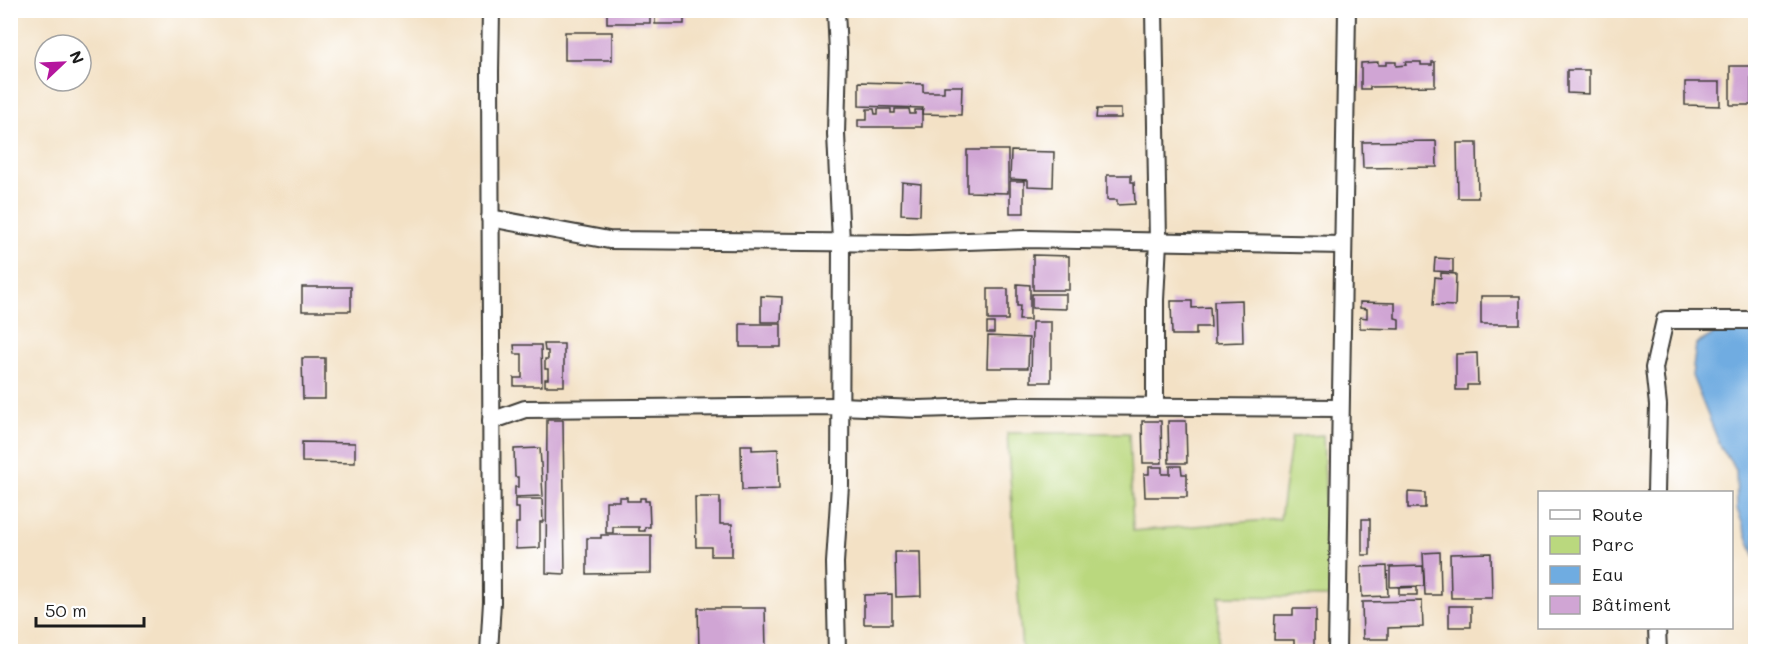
<svg xmlns="http://www.w3.org/2000/svg" width="1766" height="662" viewBox="0 0 1766 662" font-family="Mali,sans-serif">
<style>
.green{fill:#bad87e;stroke:#6b7a4d;stroke-width:1.5}
.water{fill:#6face1;stroke:#46647e;stroke-width:1.5}
.building{fill:#d0a5d4}
.lines{fill:none;stroke-linecap:round;stroke-linejoin:round}
.street-casing{stroke:#3c3a35;stroke-width:20}
.street{stroke:#fff;stroke-width:16}
</style>
<rect width="100%" height="100%" fill="#fff"/>
<filter id="ink" filterUnits="userSpaceOnUse"><feTurbulence type="fractalNoise" baseFrequency=".0167" numOctaves="2"/><feDisplacementMap in="SourceGraphic" scale="12" xChannelSelector="R" yChannelSelector="G"/><feConvolveMatrix kernelMatrix="1 2 1 2 8 2 1 2 1" color-interpolation-filters="sRGB"/></filter>
<filter id="wash" filterUnits="userSpaceOnUse"><feTurbulence type="fractalNoise" baseFrequency=".008" numOctaves="4" result="noise"/><feDisplacementMap in="SourceGraphic" scale="24" xChannelSelector="R" yChannelSelector="G"/><feGaussianBlur stdDeviation="1.35" result="paint"/><feColorMatrix in="noise" values="0 0 0 0 0 0 0 0 0 0 0 0 0 0 0 0 0 1.4 0 .05"/><feComposite in="paint" operator="in"/></filter>
<g filter="url(#wash)">
<rect width="100%" height="100%" fill="#f3e1c5"/>
<polygon class="green" points="1007,433 1129,433 1133,531 1280,519 1292,437 1323,435 1330,597 1219,596 1218,651 1022,651"/>
<polygon class="water" points="1755,329 1756,329 1755,558 1737,509 1736,470 1721,448 1692,376 1696,344 1721,330"/>
<g id="blocks">
<g class="building">
<rect x="607" y="10" width="43" height="13"/>
<rect x="655" y="10" width="29" height="14"/>
<rect x="565" y="32" width="47" height="28"/>
<polygon points="1378,62 1378,65 1386,65 1386,62 1396,62 1396,66 1406,65 1405,62 1421,62 1421,65 1432,65 1432,62 1435,62 1435,86 1370,87 1370,89 1361,89 1361,63"/>
<rect x="1730" y="66" width="21" height="39"/>
<polygon points="1567,70 1589,70 1589,94 1567,93"/>
<polygon points="859,82 923,84 923,92 944,92 944,86 962,86 961,115 922,114 923,108 859,106"/>
<polygon points="1685,82 1720,82 1720,106 1685,105"/>
<polygon points="867,109 874,109 875,114 878,114 878,109 891,109 891,113 895,113 895,109 909,109 910,114 915,114 915,110 922,110 922,127 858,127 858,120 867,120"/>
<polygon points="1097,109 1121,109 1121,118 1096,118"/>
<polygon points="1436,141 1437,167 1363,168 1362,142"/>
<polygon points="1457,143 1477,143 1478,198 1458,198"/>
<polygon points="967,150 1008,150 1008,193 967,192"/>
<polygon points="1011,151 1054,152 1053,187 1028,186 1028,180 1010,179"/>
<polygon points="1107,175 1131,175 1131,182 1134,182 1135,204 1117,205 1117,200 1107,200"/>
<rect x="1010" y="181" width="14" height="32"/>
<polygon points="902,182 921,184 920,215 901,214"/>
<polygon points="1033,255 1069,256 1069,290 1033,290"/>
<polygon points="1435,258 1453,259 1453,272 1434,271"/>
<polygon points="1441,273 1456,274 1455,306 1433,305 1435,277 1441,278"/>
<polygon points="1017,284 1030,285 1030,320 1019,320 1020,306 1017,306"/>
<rect x="302" y="287" width="49" height="24"/>
<rect x="988" y="289" width="20" height="31"/>
<polygon points="1032,294 1066,294 1066,309 1032,308"/>
<polygon points="761,296 782,297 781,322 761,322"/>
<rect x="1481" y="296" width="39" height="28"/>
<polygon points="1242,300 1243,342 1215,343 1214,301"/>
<polygon points="1171,301 1192,301 1192,308 1210,307 1211,327 1196,327 1196,335 1172,335"/>
<polygon points="1360,302 1395,303 1395,318 1399,319 1399,329 1360,328 1360,317 1367,318 1367,309 1360,308"/>
<polygon points="1032,322 1051,322 1051,382 1031,382"/>
<rect x="987" y="323" width="7" height="10"/>
<rect x="740" y="324" width="41" height="23"/>
<polygon points="988,336 1029,338 1028,368 987,368"/>
<polygon points="544,344 564,344 564,386 545,386 545,379 548,379 548,369 545,369 545,359 548,359 548,351 545,351"/>
<polygon points="514,345 541,345 542,386 514,386 514,378 522,378 522,354 515,354"/>
<polygon points="1477,353 1478,385 1467,385 1467,390 1456,390 1456,354"/>
<polygon points="302,358 325,358 325,399 303,399"/>
<polygon points="547,420 563,420 565,574 546,573"/>
<polygon points="1142,421 1161,421 1162,463 1143,463"/>
<polygon points="1168,421 1186,421 1187,463 1169,463"/>
<polygon points="302,442 355,443 355,463 302,462"/>
<polygon points="741,445 752,445 752,450 778,449 779,489 742,490"/>
<polygon points="540,448 543,496 515,497 515,487 518,487 518,477 515,477 514,449"/>
<polygon points="1170,466 1181,466 1182,474 1187,474 1187,497 1145,497 1144,474 1149,474 1149,467 1162,467 1162,474 1170,474"/>
<polygon points="1408,492 1425,493 1425,508 1408,508"/>
<polygon points="619,497 627,497 627,501 640,501 640,498 645,498 645,501 649,501 650,527 645,527 645,531 639,531 639,527 613,527 613,533 606,533 606,501 619,501"/>
<polygon points="695,497 720,497 720,524 732,524 732,556 711,556 711,547 696,547"/>
<polygon points="515,499 542,499 543,522 540,522 540,548 516,549 516,523 519,523 519,508 515,508"/>
<rect x="1362" y="519" width="8" height="36"/>
<polygon points="601,535 651,535 651,573 587,574 587,538 601,538"/>
<polygon points="895,552 920,552 921,596 896,597"/>
<polygon points="1440,552 1441,595 1425,595 1423,553"/>
<polygon points="1491,553 1492,598 1451,598 1450,554"/>
<polygon points="1387,566 1388,596 1362,597 1361,567"/>
<polygon points="1423,566 1424,586 1390,587 1390,567"/>
<polygon points="1417,587 1417,595 1399,595 1399,588"/>
<polygon points="892,594 892,624 864,624 864,595"/>
<polygon points="1422,601 1423,627 1388,628 1388,639 1363,639 1362,602"/>
<rect x="1449" y="606" width="22" height="21"/>
<polygon points="698,608 765,608 766,650 699,651"/>
<polygon points="1293,609 1316,609 1316,622 1314,622 1314,646 1294,646 1294,640 1274,640 1275,615 1293,615"/>
</g>
</g>
</g>
<g filter="url(#ink)">
<use href="#blocks" fill-opacity="0" stroke="#3c3a35" stroke-width="1.5"/>
<g class="lines">
<defs>
<g id="street">
<polyline points="836,10 838,52 836,134 841,242 840,485 835,563 837,652"/>
<polyline points="1154,10 1158,242 1155,300 1155,407"/>
<polyline points="490,218 609,240 909,243 1025,239 1343,245"/>
<polyline points="491,421 525,409 839,406 918,409 1020,406 1340,408"/>
<polyline points="1656,492 1658,405 1654,368 1665,320 1756,320"/>
<polyline points="1657,628 1658,652"/>
<polyline points="489,652 492,602 490,72 491,10"/>
<polyline points="1337,652 1347,10"/>
</g>
</defs>
<use href="#street" class="street-casing"/>
<use href="#street" class="street"/>
</g>
</g>
<rect width="1766" height="662" fill="none" stroke="#fff" stroke-width="36"/>
<rect x="1538" y="491" width="195" height="138" fill="#ffffff" stroke="#a4a4a4" stroke-width="1.5"/>
<rect x="1550" y="510" width="30" height="9" fill="#ffffff" stroke="#a4a4a4" stroke-width="1.5"/>
<text x="1592" y="521" font-size="18" fill="#1c1c1c">Route</text>
<rect x="1550" y="536" width="30" height="18" fill="#bad87e" stroke="#a4a4a4" stroke-width="1.5"/>
<text x="1592" y="551" font-size="18" fill="#1c1c1c">Parc</text>
<rect x="1550" y="566" width="30" height="18" fill="#6face1" stroke="#a4a4a4" stroke-width="1.5"/>
<text x="1592" y="581" font-size="18" fill="#1c1c1c">Eau</text>
<rect x="1550" y="596" width="30" height="18" fill="#d0a5d4" stroke="#a4a4a4" stroke-width="1.5"/>
<text x="1592" y="611" font-size="18" fill="#1c1c1c">Bâtiment</text>
<g transform="translate(63 63) rotate(67)"><circle r="28" fill="#ffffff" stroke="#a4a4a4" stroke-width="1.5"/>
<path d="M0-4.5L10 22L0 15L-10 22Z" fill="#b5179e"/>
<text y="-9" font-size="16" font-weight="bold" text-anchor="middle" fill="#1c1c1c">N</text>
</g>
<path d="M36 617v9h108v-9" fill="none" stroke="#1c1c1c" stroke-width="3"/>
<text x="45" y="617" font-size="18" fill="#1c1c1c" stroke="#ffffff" stroke-width="4.5" paint-order="stroke">50 m</text>
</svg>
